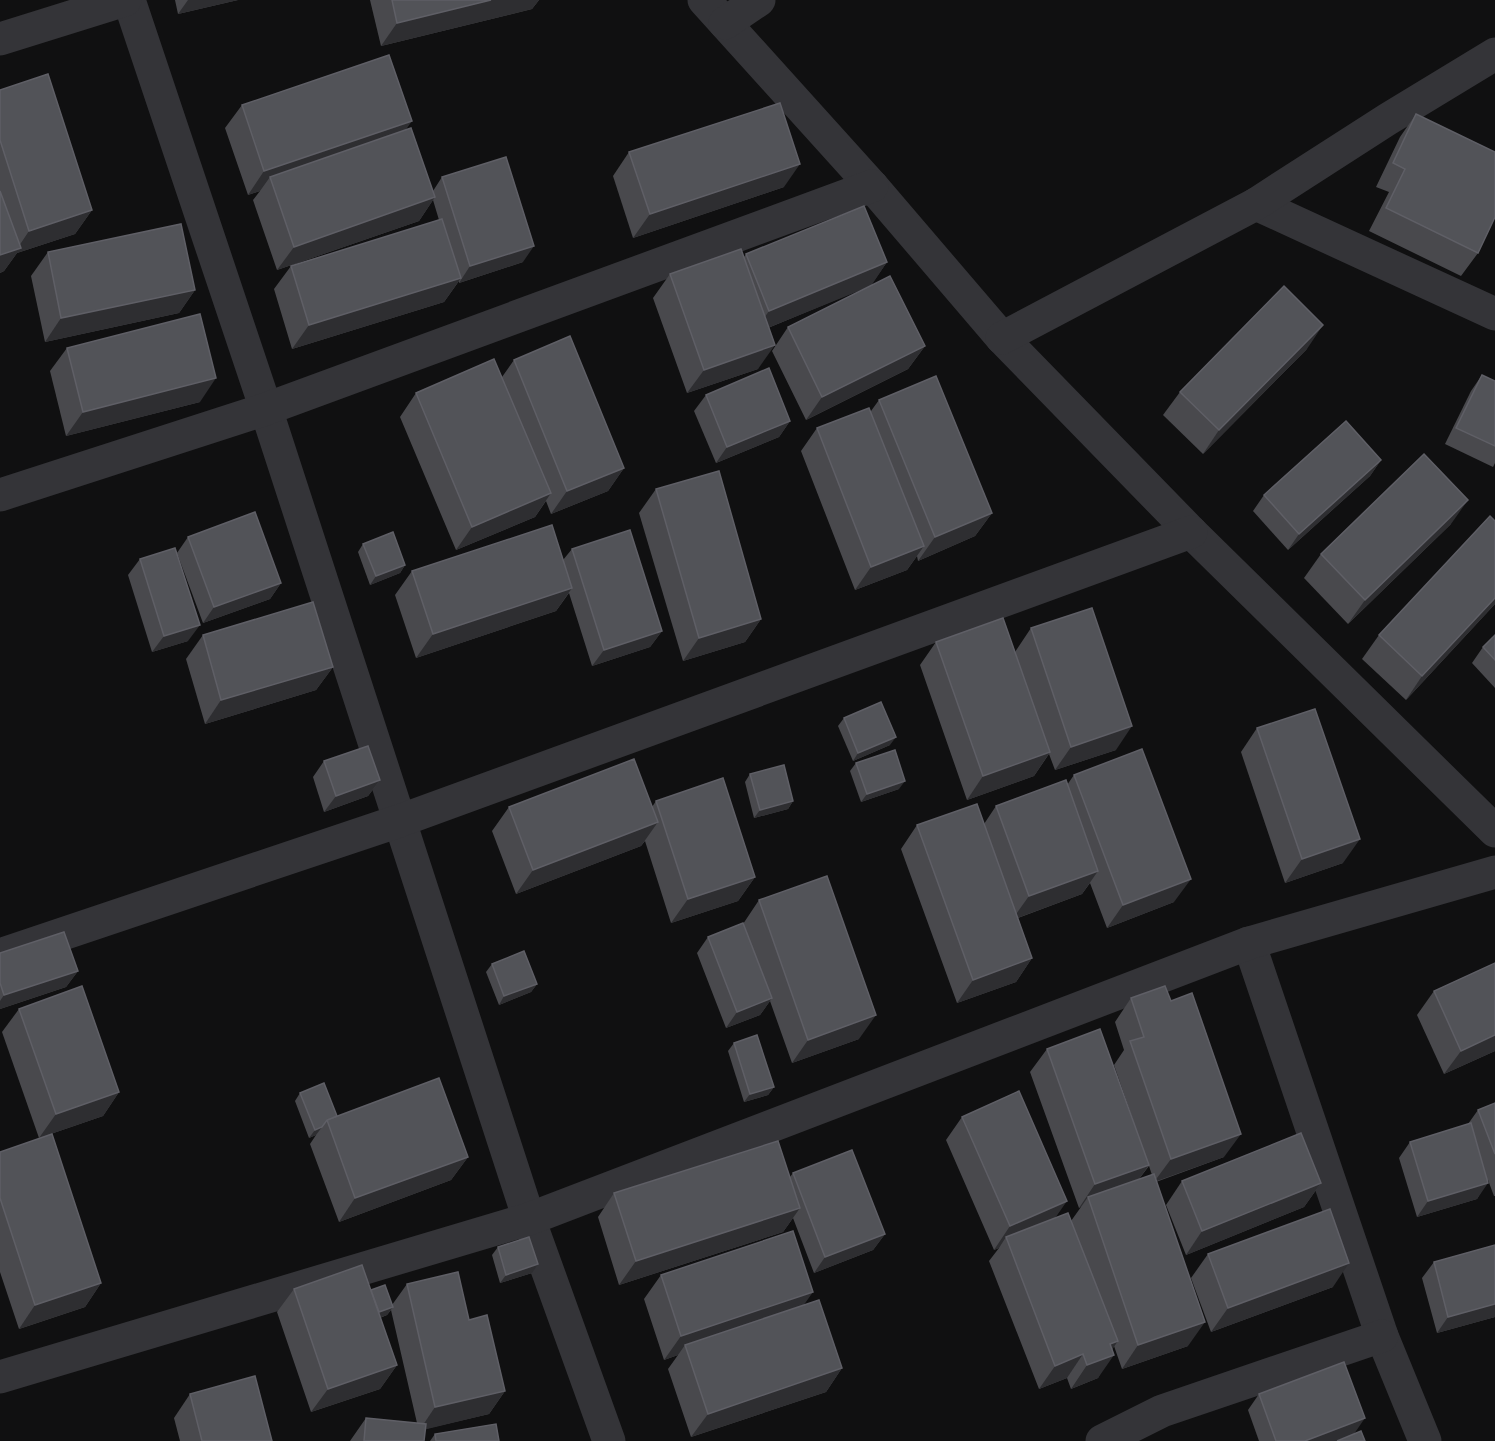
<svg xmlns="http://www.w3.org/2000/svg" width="1495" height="1441" viewBox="0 0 1495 1441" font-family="Jost,sans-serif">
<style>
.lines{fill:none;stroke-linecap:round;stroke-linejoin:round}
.minor{stroke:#343438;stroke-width:33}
.wall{fill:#49494d;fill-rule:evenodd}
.shaded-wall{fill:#2e2e31}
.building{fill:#525358;stroke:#5f5f66;stroke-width:1.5}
</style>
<rect width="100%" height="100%" fill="#101011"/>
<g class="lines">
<g class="minor">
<polyline points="129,0 266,409 529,1219 609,1441"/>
<polyline points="704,0 872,186 1002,338 1191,532 1495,831"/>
<polyline points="725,23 759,0"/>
<polyline points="0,39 125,0"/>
<polyline points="1256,204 1495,314"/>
<polyline points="1002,338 1256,204 1388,119 1495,54"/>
<polyline points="0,495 266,409 872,186"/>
<polyline points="1249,943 1382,1336 1425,1441"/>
<polyline points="0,955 399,821 1191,532"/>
<polyline points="0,1377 529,1219 1249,943 1495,872"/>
<polyline points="1102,1441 1162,1411 1382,1336"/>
</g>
</g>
<g class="wall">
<polygon points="175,0 238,0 178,14"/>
<polygon points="370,0 539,0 532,9 381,46"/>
<polygon points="0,90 92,210 75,234 17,253 4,271 0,273"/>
<polygon points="242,105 406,129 433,191 442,177 523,262 459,283 459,281 444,302 292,349 274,289 291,266 439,220 433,200 419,221 277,270 253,200 260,191 248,195 225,128"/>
<polygon points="1416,114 1478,253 1461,276 1369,231 1389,192 1376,187 1400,137"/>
<polygon points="629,152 784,187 633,238 613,176"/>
<polygon points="48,252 195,290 179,313 45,342 31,276"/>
<polygon points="746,254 887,262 871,285 925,346 908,369 806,420 772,351 788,327 869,286 768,328 758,369 687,393 653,298 670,274 744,257"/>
<polygon points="67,348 200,402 66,436 50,371"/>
<polygon points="1307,349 1203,454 1163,415 1180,392"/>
<polygon points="514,360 624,468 608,491 551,514 546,501 535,517 456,550 400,417 416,393 502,377"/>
<polygon points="1482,375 1495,381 1495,463 1493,467 1445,444 1471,391"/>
<polygon points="706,395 790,421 779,437 716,463 694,411"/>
<polygon points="879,400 992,513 975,536 918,561 917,556 907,570 855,590 801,451 817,428 871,411"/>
<polygon points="1381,460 1370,476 1288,550 1253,511 1264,495"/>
<polygon points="656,489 761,619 745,642 683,661 639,513"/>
<polygon points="1495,521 1495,604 1406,700 1362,659 1379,635"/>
<polygon points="1451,524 1348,624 1304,578 1321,554"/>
<polygon points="188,537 281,583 270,599 203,623 177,553"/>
<polygon points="363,544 405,565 400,573 370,585 358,552"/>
<polygon points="572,549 662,631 650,647 592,666 569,593 556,611 416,658 395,595 412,571 563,560"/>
<polygon points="140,559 188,641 152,652 128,575"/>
<polygon points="1031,628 1116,750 1055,770 1049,754 1034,776 967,800 920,665 936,642 1015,652"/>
<polygon points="203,635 333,667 316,690 205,724 186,659"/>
<polygon points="1495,635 1495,688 1472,663 1483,647"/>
<polygon points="844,718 890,745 853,761 838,726"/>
<polygon points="1257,728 1343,863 1285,883 1241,752"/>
<polygon points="324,761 380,780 368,796 324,812 313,777"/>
<polygon points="856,763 899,789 861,802 850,771"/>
<polygon points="750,774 793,801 788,809 754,818 745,782"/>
<polygon points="1074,775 1174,902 1107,928 1090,883 1082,894 1018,918 1032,958 1016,982 957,1003 901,849 917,825 984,824 996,806 1067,785"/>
<polygon points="656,801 755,877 738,901 671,923 645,841 641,846 516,894 492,831 509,807 652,807"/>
<polygon points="759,900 859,1039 792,1063 770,1001 760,1015 726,1028 697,953 708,937 743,924"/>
<polygon points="0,953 78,971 66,987 0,1009"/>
<polygon points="492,964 537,984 531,992 499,1005 486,972"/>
<polygon points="1434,991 1495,1051 1444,1074 1417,1015"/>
<path d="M1131 998 1224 1157 1156 1182 1188 1346 1122 1369 1114 1346 1098 1378 1071 1389 1067 1378 1039 1389 989 1261 999 1248 994 1250 946 1140 962 1117 1055 1218 1071 1221 1081 1207 1079 1208 1030 1072 1047 1049 1133 1120 1114 1065 1124 1050 1115 1022ZM1149 1166 1152 1175 1139 1179Z"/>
<polygon points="19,1009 119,1092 103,1116 39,1138 2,1032"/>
<polygon points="734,1043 774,1087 768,1095 744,1102 728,1051"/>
<polygon points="300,1093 337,1116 468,1157 451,1180 339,1222 310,1144 316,1135 309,1138 295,1101"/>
<polygon points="1495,1103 1495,1196 1494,1196 1488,1180 1477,1199 1417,1217 1399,1158 1410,1142 1468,1124 1478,1110"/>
<polygon points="0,1152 101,1283 85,1307 19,1329 0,1272"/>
<polygon points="793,1173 885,1234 873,1250 814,1273 793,1218 783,1232 619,1285 598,1217 614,1193 790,1177"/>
<polygon points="1182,1181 1321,1183 1304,1207 1186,1255 1166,1205"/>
<polygon points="1495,1245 1495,1317 1437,1333 1422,1278 1434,1262"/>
<polygon points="498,1247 532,1273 500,1283 492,1255"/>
<polygon points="1208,1254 1333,1287 1211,1332 1191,1278"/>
<polygon points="661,1275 804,1305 842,1368 826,1392 691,1437 668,1369 678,1355 664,1360 644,1299"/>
<polygon points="407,1284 469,1320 505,1391 489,1414 425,1429 424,1441 350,1441 366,1418 417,1423 391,1310 387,1315 380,1318 397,1365 380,1389 311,1412 277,1312 294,1289 371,1290 392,1305"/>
<polygon points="190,1394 272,1441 180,1441 174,1418"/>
<polygon points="1259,1394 1336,1441 1259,1441 1248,1410"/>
<polygon points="435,1434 499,1441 430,1441"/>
</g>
<g class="shaded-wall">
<polygon points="188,0 238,0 178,14"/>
<polygon points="491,0 539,0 532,9 381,46 397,23"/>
<polygon points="412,121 395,145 270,177 260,191 248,195 264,171"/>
<polygon points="800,164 784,187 633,238 650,214"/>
<polygon points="435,197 419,221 277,270 294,247"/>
<polygon points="92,210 75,234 17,253 4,271 0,273 0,255 17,249 29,231"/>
<polygon points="534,246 523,262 459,283 470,266"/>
<polygon points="887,262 871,286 753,334 769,311"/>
<polygon points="461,278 444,302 292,349 309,325"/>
<polygon points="195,290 179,313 45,342 61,318"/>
<polygon points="1323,325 1307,349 1203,454 1219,430"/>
<polygon points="775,345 758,369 687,393 704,370"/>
<polygon points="925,346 908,369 806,420 822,397"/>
<polygon points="216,378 200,402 66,436 83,412"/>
<polygon points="790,421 779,437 716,463 727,447"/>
<polygon points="1381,460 1370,476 1288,550 1299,534"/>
<polygon points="624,468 608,491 551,514 567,491"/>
<polygon points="551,493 535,517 456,550 472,527"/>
<polygon points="1468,500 1451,524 1348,624 1365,600"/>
<polygon points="992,513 975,536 918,561 935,537"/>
<polygon points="924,546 907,570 855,590 871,567"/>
<polygon points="405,565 400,573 370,585 376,576"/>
<polygon points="281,583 270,599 203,623 214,607"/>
<polygon points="572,588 556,611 416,658 433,634"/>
<polygon points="1495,598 1495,604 1406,700 1422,676"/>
<polygon points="761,619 745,642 683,661 699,638"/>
<polygon points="200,625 188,641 152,652 164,636"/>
<polygon points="662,631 650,647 592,666 604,650"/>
<polygon points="333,667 316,690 205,724 221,700"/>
<polygon points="1132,726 1116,750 1055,770 1071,747"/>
<polygon points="896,737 890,745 853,761 858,753"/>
<polygon points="1050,752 1034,776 967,800 983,776"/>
<polygon points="380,780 368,796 324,812 336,796"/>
<polygon points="905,781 899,789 861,802 867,794"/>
<polygon points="793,801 788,809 754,818 760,810"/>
<polygon points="658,822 641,846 516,894 533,870"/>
<polygon points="1360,839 1343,863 1285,883 1302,859"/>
<polygon points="1098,871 1082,894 1012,920 1029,896"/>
<polygon points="755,877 738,901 671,923 688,899"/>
<polygon points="1191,879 1174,902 1107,928 1123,905"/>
<polygon points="1032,958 1016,982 957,1003 973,980"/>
<polygon points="78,971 66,987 0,1009 0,1001 4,995"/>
<polygon points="537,984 531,992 499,1005 504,996"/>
<polygon points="772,998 760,1015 726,1028 737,1012"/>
<polygon points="876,1015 859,1039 792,1063 808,1040"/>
<polygon points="1495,1035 1495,1051 1444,1074 1461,1051"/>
<polygon points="774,1087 768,1095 744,1102 750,1094"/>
<polygon points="119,1092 103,1116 39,1138 56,1114"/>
<polygon points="322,1127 316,1135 309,1138 315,1130"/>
<polygon points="1241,1134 1224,1157 1154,1182 1171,1159"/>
<polygon points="468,1157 451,1180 339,1222 355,1198"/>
<polygon points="1149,1165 1132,1189 1088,1197 1081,1207 1079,1208 1095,1184"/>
<polygon points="1321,1183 1304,1207 1186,1255 1202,1231"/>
<polygon points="1488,1183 1477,1199 1417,1217 1428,1201"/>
<polygon points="1067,1201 1051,1224 1006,1237 999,1248 994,1250 1010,1226"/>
<polygon points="800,1208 783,1232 619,1285 636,1261"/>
<polygon points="885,1234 873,1250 814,1273 825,1257"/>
<polygon points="1349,1263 1333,1287 1211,1332 1228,1308"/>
<polygon points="538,1264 532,1273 500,1283 506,1275"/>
<polygon points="101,1283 85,1307 19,1329 35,1305"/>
<polygon points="813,1292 796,1316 685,1345 678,1355 664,1360 681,1336"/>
<polygon points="1495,1304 1495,1317 1437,1333 1448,1317"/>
<polygon points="393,1307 387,1315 365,1323 371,1315"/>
<polygon points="1205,1322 1188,1346 1122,1369 1138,1345"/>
<polygon points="1118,1341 1106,1358 1114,1355 1098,1378 1071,1389 1087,1365 1110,1344"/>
<polygon points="1083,1354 1067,1378 1039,1389 1055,1366"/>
<polygon points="397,1365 380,1389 311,1412 328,1389"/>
<polygon points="842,1368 826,1392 691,1437 708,1414"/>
<polygon points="505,1391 489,1414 419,1431 435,1407"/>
<polygon points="1365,1418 1354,1434 1336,1441 1305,1441"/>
</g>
<g class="building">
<polygon points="392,0 491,0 397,23"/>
<polygon points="389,55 412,121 264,171 242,105"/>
<polygon points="48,74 92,210 29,231 0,140 0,90"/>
<polygon points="780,103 800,164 650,214 629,152"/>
<polygon points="1416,114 1495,152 1495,217 1478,253 1386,208 1405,169 1393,163"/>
<polygon points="411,128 435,197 294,247 270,177"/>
<polygon points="506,157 534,246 470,266 442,177"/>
<polygon points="0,191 21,248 0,255"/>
<polygon points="864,206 887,262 769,311 746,254"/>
<polygon points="442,219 461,278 309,325 291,266"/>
<polygon points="181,224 195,290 61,318 48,252"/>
<polygon points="741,249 775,345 704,370 670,274"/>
<polygon points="890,276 925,346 822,397 788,327"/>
<polygon points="1284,286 1323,325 1219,430 1180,392"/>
<polygon points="200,314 216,378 83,412 67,348"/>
<polygon points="570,336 624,468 567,491 514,360"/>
<polygon points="494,359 551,493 472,527 416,393"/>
<polygon points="769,368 790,421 727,447 706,395"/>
<polygon points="1482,375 1495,381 1495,446 1456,428"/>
<polygon points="936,376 992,513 935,537 879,400"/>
<polygon points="869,408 924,546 871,567 817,428"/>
<polygon points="1346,421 1381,460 1299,534 1264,495"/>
<polygon points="1424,454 1468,500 1365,600 1321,554"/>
<polygon points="719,471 761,619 699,638 656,489"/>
<polygon points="255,512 281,583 214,607 188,537"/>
<polygon points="1490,516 1495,521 1495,598 1422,676 1379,635"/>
<polygon points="552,525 572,588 433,634 412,571"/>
<polygon points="630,530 662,631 604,650 572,549"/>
<polygon points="393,532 405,565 376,576 363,544"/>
<polygon points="175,548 200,625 164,636 140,559"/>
<polygon points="313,602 333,667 221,700 203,635"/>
<polygon points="1092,608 1132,726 1071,747 1031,628"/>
<polygon points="1003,618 1050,752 983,776 936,642"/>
<polygon points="1495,635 1495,660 1483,647"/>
<polygon points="881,702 896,737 858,753 844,718"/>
<polygon points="1315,709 1360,839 1302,859 1257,728"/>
<polygon points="368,746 380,780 336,796 324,761"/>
<polygon points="1142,749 1191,879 1123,905 1074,775"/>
<polygon points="895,750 905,781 867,794 856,763"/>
<polygon points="634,759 658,822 533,870 509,807"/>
<polygon points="784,765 793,801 760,810 750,774"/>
<polygon points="723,778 755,877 688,899 656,801"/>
<polygon points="1066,780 1098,871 1029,896 996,806"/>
<polygon points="977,804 1032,958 973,980 917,825"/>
<polygon points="827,876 876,1015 808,1040 759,900"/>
<polygon points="743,923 772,998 737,1012 708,937"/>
<polygon points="64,932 78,971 4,995 0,983 0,953"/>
<polygon points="524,951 537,984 504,996 492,964"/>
<polygon points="1495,963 1495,1035 1461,1051 1434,991"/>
<polygon points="82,986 119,1092 56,1114 19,1009"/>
<polygon points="1165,986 1171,1001 1192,993 1241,1134 1171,1159 1130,1041 1144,1037 1131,998"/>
<polygon points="1100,1029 1149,1165 1095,1184 1047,1049"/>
<polygon points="757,1035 774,1087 750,1094 734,1043"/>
<polygon points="439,1078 468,1157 355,1198 327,1120"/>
<polygon points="324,1083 337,1116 327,1120 322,1127 315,1130 300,1093"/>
<polygon points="1019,1091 1067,1201 1010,1226 962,1117"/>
<polygon points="1495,1103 1495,1154 1478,1110"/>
<polygon points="1471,1123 1488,1183 1428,1201 1410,1142"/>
<polygon points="1301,1133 1321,1183 1202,1231 1182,1181"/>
<polygon points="52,1134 101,1283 35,1305 0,1198 0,1152"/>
<polygon points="778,1141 800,1208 636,1261 614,1193"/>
<polygon points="852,1150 885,1234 825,1257 793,1173"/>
<polygon points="1154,1174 1205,1322 1138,1345 1088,1197"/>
<polygon points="1330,1209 1349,1263 1228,1308 1208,1254"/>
<polygon points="1068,1213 1118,1341 1110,1344 1114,1355 1087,1365 1083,1354 1055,1366 1006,1237"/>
<polygon points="793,1231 813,1292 681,1336 661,1275"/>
<polygon points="529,1237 538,1264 506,1275 498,1247"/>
<polygon points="1495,1245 1495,1304 1448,1317 1434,1262"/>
<polygon points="362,1265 397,1365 328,1389 294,1289"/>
<polygon points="458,1272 469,1320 487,1315 505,1391 435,1407 407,1284"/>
<polygon points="385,1285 393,1307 379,1312 371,1290"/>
<polygon points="819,1300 842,1368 708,1414 685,1345"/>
<polygon points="1344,1362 1365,1418 1305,1441 1276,1441 1259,1394"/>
<polygon points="255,1376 272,1441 202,1441 190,1394"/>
<polygon points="366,1418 426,1424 424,1441 364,1441"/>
<polygon points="496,1424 499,1441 436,1441 435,1434"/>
<polygon points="1361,1431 1365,1441 1337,1441"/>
</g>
</svg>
